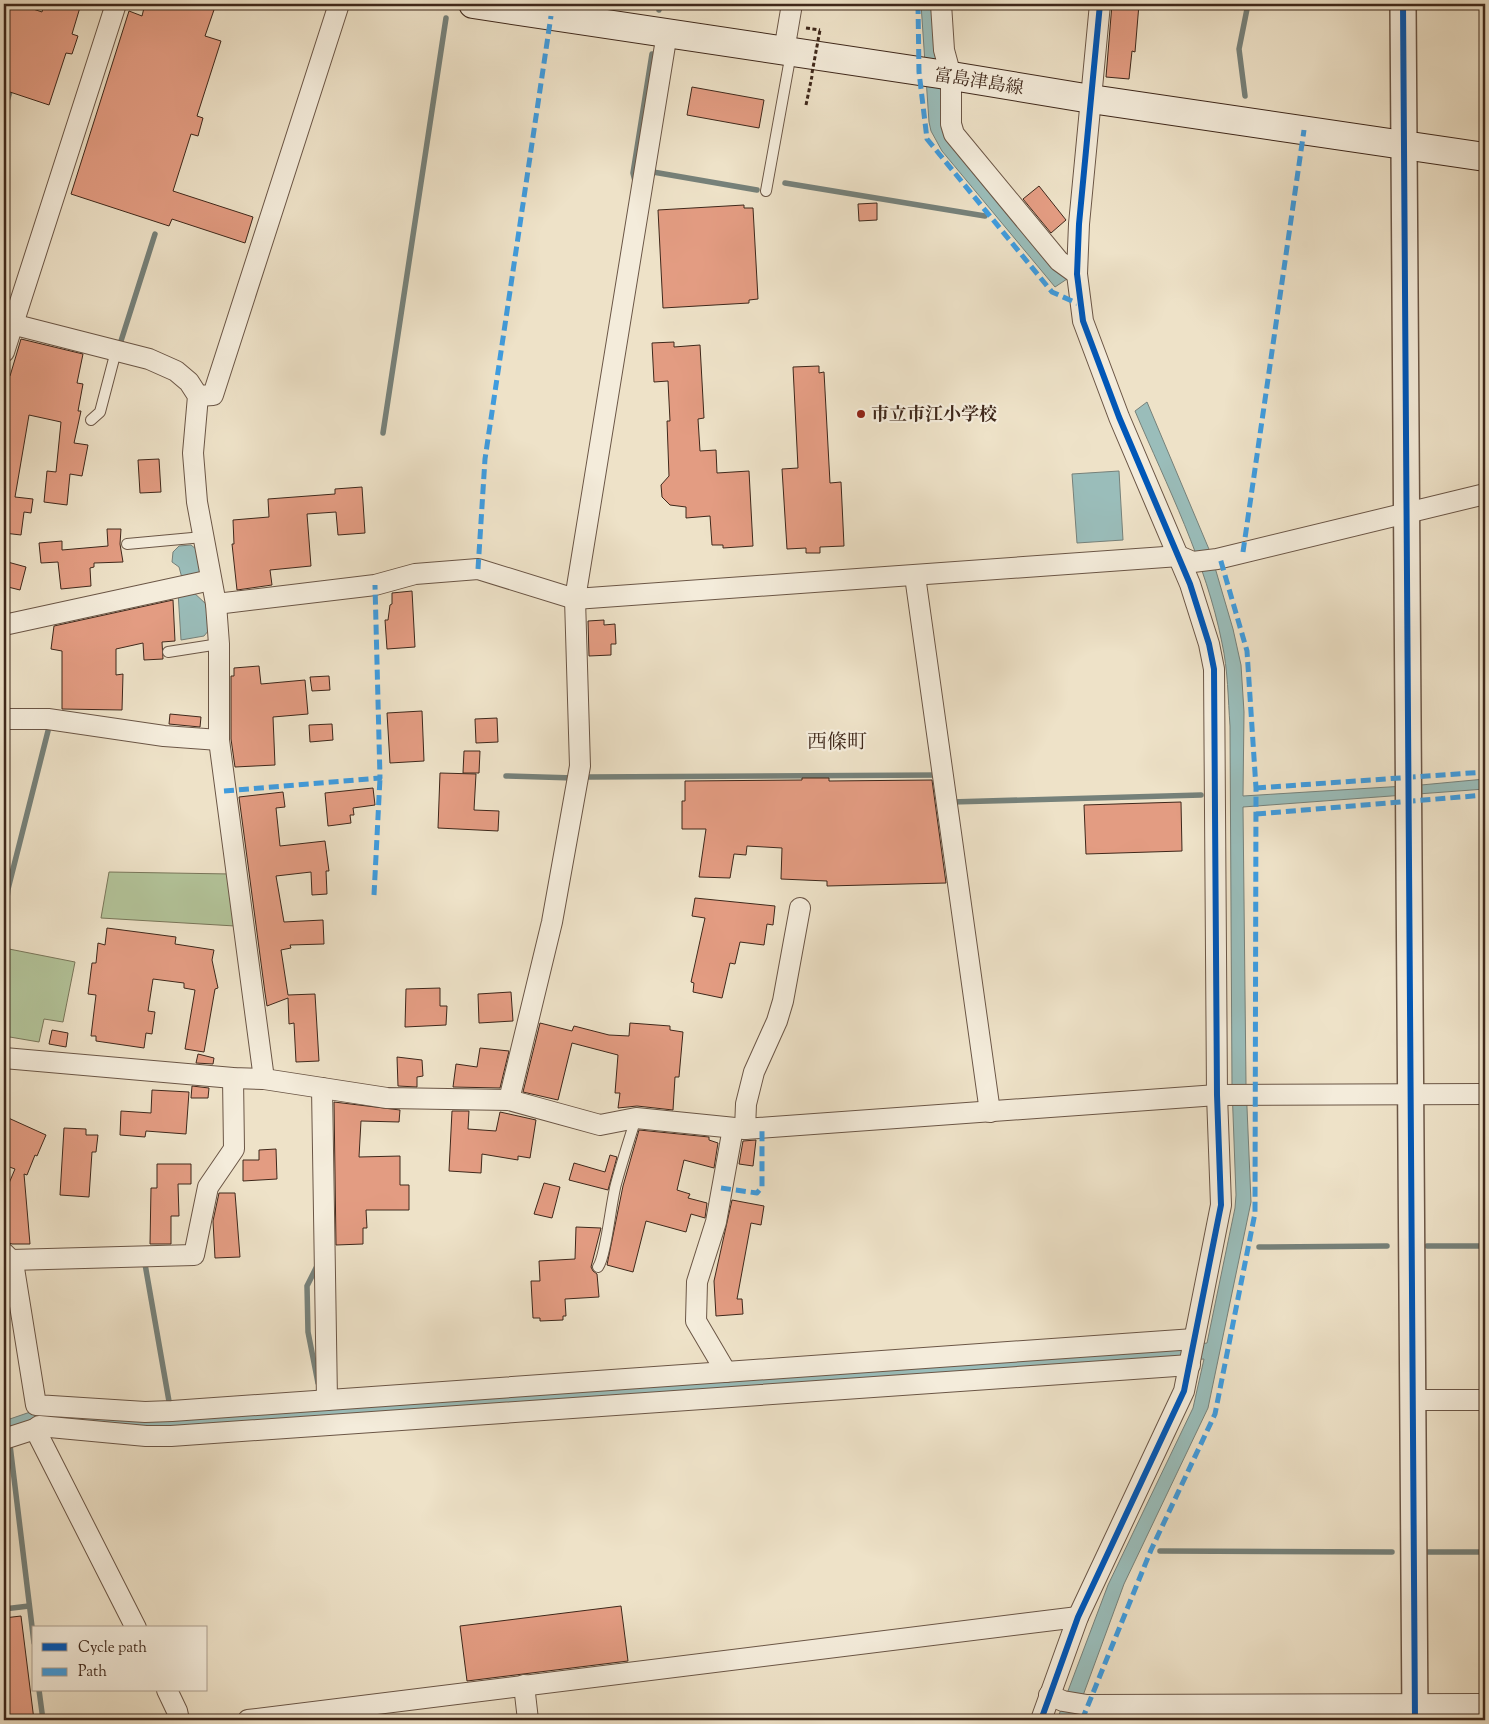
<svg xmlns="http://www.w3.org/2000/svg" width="1489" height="1724" viewBox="0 0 1489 1724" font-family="'Sorts Mill Goudy','Noto Serif JP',serif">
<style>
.green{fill:#b3c49a;stroke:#79765a}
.water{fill:#9abdba;stroke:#76817a}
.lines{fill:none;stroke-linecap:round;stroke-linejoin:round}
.stream{stroke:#76817a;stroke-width:5.5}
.building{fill:#e39c82;stroke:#3f281b}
.service-casing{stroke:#6b5646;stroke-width:12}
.minor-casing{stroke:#6b5646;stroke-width:22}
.tertiary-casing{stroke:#6b5646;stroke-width:28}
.secondary-casing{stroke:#3f281b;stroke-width:30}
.path{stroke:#3f281b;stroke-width:3;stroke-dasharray:4 2.5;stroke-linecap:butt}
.service{stroke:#f4ecdb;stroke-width:10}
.minor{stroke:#f4ecdb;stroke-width:20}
.tertiary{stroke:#f4ecdb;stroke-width:25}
.secondary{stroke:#f4ecdb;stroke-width:28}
.path-bridge{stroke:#3f281b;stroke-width:3;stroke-dasharray:4 2.5;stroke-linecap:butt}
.quiet{stroke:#3f9cdf;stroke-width:5;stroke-dasharray:10 5;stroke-linecap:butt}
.cycleway-casing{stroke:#f4ecdb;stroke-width:9}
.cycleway{stroke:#0057b8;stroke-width:6}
.poi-dot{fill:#8f2418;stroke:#f4ecdb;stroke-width:2}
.labels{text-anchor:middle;stroke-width:4.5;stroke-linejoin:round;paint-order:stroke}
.street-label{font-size:18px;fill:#3f281b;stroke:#f4ecdb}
.poi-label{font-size:18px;font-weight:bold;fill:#3f281b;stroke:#f4ecdb;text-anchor:start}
.quarter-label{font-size:20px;fill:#3f281b;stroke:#f4ecdb}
</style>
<rect width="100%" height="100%" fill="#eee2c8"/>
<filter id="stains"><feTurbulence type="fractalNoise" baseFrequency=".004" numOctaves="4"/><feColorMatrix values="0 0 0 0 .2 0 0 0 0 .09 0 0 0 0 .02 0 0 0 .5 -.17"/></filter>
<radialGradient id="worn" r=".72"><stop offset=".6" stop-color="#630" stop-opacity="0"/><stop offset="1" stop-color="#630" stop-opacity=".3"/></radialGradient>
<g class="green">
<polygon points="109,872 231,874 235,926 101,918"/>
<polygon points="4,948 75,962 63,1022 44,1019 39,1042 4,1036"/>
</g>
<g class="water">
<polygon points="921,4 935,4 946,121 1067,279 1055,287 942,151 931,131 929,122"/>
<path d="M1147 402 1211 554 1233 629 1241 665 1244 712 1243 796 1421 785 1485 779V789L1243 807 1246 1084 1251 1202 1208 1408 1124 1584 1074 1720H1057L1108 1585 1193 1408 1204 1359 147 1431 4 1430V1421L39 1409 1179 1347 1207 1343 1235 1208 1236 1195 1232 1087 1230 726C1228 699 1228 670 1222 643 1206 562 1167 486 1135 411Z"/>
<polygon points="1119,471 1123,540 1077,543 1072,474"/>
<polygon points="191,545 196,549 201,573 182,578 179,567 172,562 173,552 179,546"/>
<polygon points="191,590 207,605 209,630 204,636 181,640 178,592"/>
</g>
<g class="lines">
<g class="stream">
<polyline points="659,10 660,4"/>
<polyline points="34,16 37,4"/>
<polyline points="1245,96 1239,49 1248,4"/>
<polyline points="4,111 12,85"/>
<polyline points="653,172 757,190"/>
<polyline points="635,181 633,173 652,54"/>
<polyline points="785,183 985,216"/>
<polyline points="121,341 155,234"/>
<polyline points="383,433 446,18"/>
<polyline points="506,776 574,778"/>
<polyline points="588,777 939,775"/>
<polyline points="951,802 1201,795"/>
<polyline points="4,927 8,889 48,731"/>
<polyline points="1427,1246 1485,1246"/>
<polyline points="1259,1247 1387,1246"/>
<polyline points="145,1264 170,1407"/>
<polyline points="317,1266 307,1286 308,1332 318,1383"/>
<polyline points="10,1445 34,1643"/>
<polyline points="1160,1551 1392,1552"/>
<polyline points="1426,1552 1485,1552"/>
<polyline points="4,1609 29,1606"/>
<polyline points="39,1690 43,1720"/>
</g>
</g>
<g class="building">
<polygon points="4,4 18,4 42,12 44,4 81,4 72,34 78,36 72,54 66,53 49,105 4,90"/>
<polygon points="145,4 216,4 205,36 221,41 197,116 203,118 198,136 191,134 173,191 253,217 245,243 172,219 169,226 71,194 129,11 142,16"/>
<polygon points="1112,4 1139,4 1135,52 1132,51 1129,79 1106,77"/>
<polygon points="692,87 764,100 759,128 687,115"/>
<polygon points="1039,186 1066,220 1051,233 1023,199"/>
<polygon points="877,203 877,220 859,221 858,204"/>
<polygon points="744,205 744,208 753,208 758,299 749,300 749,303 663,308 658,210"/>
<polygon points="21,339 83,354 77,383 83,384 78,411 81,411 74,443 88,445 82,476 70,474 67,505 44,502 47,471 56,472 61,422 29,415 15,497 33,499 31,513 24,512 21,535 4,533 4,374 10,376"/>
<polygon points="674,342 674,347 700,345 704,418 698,419 700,451 716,450 717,473 749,471 753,546 723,548 723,545 712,545 710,516 686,518 686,507 670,505 662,497 661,485 669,476 667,421 670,421 668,381 654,382 652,343"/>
<polygon points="819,366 819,373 824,372 830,483 841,482 844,546 820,547 820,553 806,553 806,548 787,549 782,469 798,468 793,367"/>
<polygon points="159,459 161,492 140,493 138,460"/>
<polygon points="362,487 365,533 338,535 336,512 307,514 311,566 270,570 272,585 237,590 232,544 234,544 233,520 269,517 268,499 335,494 335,489"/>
<polygon points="107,529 121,529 120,544 123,562 94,563 94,567 90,568 91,586 61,589 58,562 41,563 39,543 62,541 62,550 108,546"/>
<polygon points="4,561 26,567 20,590 4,586"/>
<polygon points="412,591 415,647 387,649 385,620 388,620 390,605 392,604 392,593"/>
<polygon points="173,600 175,641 162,642 163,659 144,660 143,643 116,649 116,675 123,674 122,710 62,709 62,651 51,649 54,626"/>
<polygon points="604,620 604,625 615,624 616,644 611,644 611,655 589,656 588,621"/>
<polygon points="259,666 261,684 305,680 308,714 273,717 275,765 235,767 231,739 231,676 234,676 234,668"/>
<polygon points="329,676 330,690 312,691 310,677"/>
<polygon points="422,711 424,761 390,763 387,713"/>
<polygon points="170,714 201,717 200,727 169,724"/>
<polygon points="497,718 498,742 476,743 475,719"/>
<polygon points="332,724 333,740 310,742 309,725"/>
<polygon points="464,751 480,751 479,773 463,773"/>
<polygon points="440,773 476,774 474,810 499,811 498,831 438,828"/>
<polygon points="802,778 829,778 829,781 932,780 946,883 827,886 827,881 781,879 782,848 747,846 746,855 734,854 730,878 699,877 706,829 682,829 682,801 685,801 685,781 802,780"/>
<polygon points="373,788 375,805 353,808 354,815 350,815 351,823 328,826 325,793"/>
<polygon points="283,792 285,807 276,808 280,846 325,841 329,871 326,871 327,894 312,895 311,872 276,876 284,922 323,920 324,944 290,945 291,948 281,950 288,995 315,994 319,1061 296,1062 294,1023 289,1024 288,998 267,1006 265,993 239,797"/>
<polygon points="1181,802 1182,851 1086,854 1084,805"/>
<polygon points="695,898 775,906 773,925 767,924 764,945 740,942 735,964 730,963 722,998 693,992 694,983 691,982 705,918 692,916"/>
<polygon points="107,928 176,937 175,944 214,950 212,960 218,988 215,989 204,1052 185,1049 195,990 184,988 184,983 153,979 148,1011 155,1012 152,1034 146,1033 144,1048 96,1041 96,1036 91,1036 96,995 88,994 92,963 96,963 98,943 105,945"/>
<polygon points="440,988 440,1006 447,1006 446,1025 405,1027 406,989"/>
<polygon points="511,992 513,1021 479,1023 478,994"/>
<polygon points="540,1023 572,1031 574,1026 609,1035 629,1036 630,1023 670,1026 670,1030 683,1032 679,1077 675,1077 673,1110 637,1106 618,1108 620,1093 615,1093 618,1055 572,1043 558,1100 523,1092"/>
<polygon points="52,1030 68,1033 66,1047 49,1044"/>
<polygon points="480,1048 509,1051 500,1088 453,1087 456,1064 477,1067"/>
<polygon points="198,1054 214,1058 213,1064 196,1063"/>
<polygon points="397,1057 422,1060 423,1076 417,1077 417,1087 398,1086"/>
<polygon points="192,1086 209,1088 208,1098 191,1098"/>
<polygon points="152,1090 189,1092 186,1134 146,1131 145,1137 120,1135 121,1111 151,1113"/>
<polygon points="334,1102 400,1110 399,1122 361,1121 359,1157 400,1156 400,1185 409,1185 409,1210 366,1210 367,1228 363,1228 363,1244 336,1245"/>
<polygon points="452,1111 469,1111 468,1129 496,1131 500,1112 536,1120 530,1158 518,1156 518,1160 482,1154 481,1173 449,1171"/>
<polygon points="4,1116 46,1135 37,1156 35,1155 27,1175 24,1174 30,1244 12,1244 4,1241 4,1195 15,1169 4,1165"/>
<polygon points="64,1128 86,1129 86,1135 98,1135 96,1152 92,1152 89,1197 60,1195"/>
<polygon points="639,1130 709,1137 709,1140 718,1143 714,1168 684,1160 677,1190 690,1194 688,1198 707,1203 705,1218 691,1214 686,1232 646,1221 633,1272 607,1265 623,1186"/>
<polygon points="756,1140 753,1166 739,1164 743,1141"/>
<polygon points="276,1149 277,1179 243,1181 243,1160 259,1160 259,1150"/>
<polygon points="610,1155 617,1157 608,1190 569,1180 574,1163 605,1172"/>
<polygon points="157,1164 191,1164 191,1184 178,1184 179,1216 171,1216 171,1244 150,1244 151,1188 157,1188"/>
<polygon points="544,1183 560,1187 552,1218 534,1214"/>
<polygon points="219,1193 235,1193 240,1257 215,1258 213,1221"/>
<polygon points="732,1200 764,1206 761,1225 751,1223 737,1299 742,1299 743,1314 716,1316 714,1281"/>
<polygon points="576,1227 601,1228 591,1267 593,1271 597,1274 599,1297 565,1299 566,1316 563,1316 563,1320 540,1321 540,1318 533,1318 531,1281 540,1281 539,1261 575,1259"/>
<polygon points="621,1606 628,1661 467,1681 460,1626"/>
<polygon points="21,1616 34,1720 4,1720 4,1618"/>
</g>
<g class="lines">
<defs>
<g id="service">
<polyline points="766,191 791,53"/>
<polyline points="91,420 100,412 116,351"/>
<polyline points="127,544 203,537"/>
<polyline points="168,652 219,644"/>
<path d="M598 1267C606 1256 611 1202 616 1184 622 1162 629 1140 636 1118"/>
</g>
<g id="minor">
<polyline points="941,4 944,50 951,76 951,124 954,134 1059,261 1077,274"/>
<polyline points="784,51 792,4"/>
<polyline points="4,322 149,359 176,371 189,382 198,396 193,453 197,502 216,604 219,644 219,740 264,1079"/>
<polyline points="4,352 116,4"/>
<polyline points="198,396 213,395 339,4"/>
<polyline points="915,576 990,1112"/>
<polyline points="216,604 375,585 415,574 478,569 575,599 1179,556 1193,562 1217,559 1485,494"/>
<polyline points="4,625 211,580"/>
<polyline points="4,719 48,719 164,736 219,740"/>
<polyline points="4,1058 233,1078 264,1079 387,1098 509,1100 600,1125 636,1118 745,1129 1217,1095 1485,1094"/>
<polyline points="322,1088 327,1400"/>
<polyline points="509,1100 552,922 580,766 575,599 667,33"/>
<polyline points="745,1129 746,1104 754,1072 777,1021 783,1001 800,908"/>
<polyline points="4,1253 13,1262 36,1405 145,1412 172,1411 1194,1339"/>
<polyline points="11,1260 194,1255 208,1187 234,1149 233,1078"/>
<polyline points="726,1372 696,1321 697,1282 716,1222 733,1128"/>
<polyline points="1413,1400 1485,1400"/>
<polyline points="35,1429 39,1426 146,1436 171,1436 1190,1365"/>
<polyline points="4,1439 35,1429 136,1628"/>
<polyline points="524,1685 528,1720"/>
<polyline points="167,1690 177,1711 179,1720"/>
<polyline points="1049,1695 1063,1701 1087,1705 1485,1704"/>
<polyline points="248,1720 1078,1617"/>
<polyline points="1041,1720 1078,1617 1184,1391 1221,1205 1217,1095 1214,669 1209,644 1190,584 1119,417 1083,321 1077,274 1079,224 1100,4"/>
</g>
<polyline id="tertiary" points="1403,4 1415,1720"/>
<polyline id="secondary" points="473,4 946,75 1091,99 1485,157"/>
</defs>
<use href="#service" class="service-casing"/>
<use href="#minor" class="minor-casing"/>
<use href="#tertiary" class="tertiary-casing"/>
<use href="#secondary" class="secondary-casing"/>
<g class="path">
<polyline points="806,28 820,30"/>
<polyline points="806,105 812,76"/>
</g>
<use href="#service" class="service"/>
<use href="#minor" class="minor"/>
<use href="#tertiary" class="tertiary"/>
<use href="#secondary" class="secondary"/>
<polyline class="path-bridge" points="812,73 820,30"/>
<g class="quiet">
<polyline points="918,4 919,72 927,139 1052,292 1081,305"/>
<polyline points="1243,552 1304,130"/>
<polyline points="478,569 485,459 551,16"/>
<polyline points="1256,788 1485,772"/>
<polyline points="224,791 380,778 375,585"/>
<polyline points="1256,814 1485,795"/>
<polyline points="374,895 380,778"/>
<polyline points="721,1188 757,1193 762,1187 762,1128"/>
<polyline points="1082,1720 1151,1550 1215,1414 1255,1213 1256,788 1247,651 1220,558"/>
</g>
<defs>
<g id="cycleway">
<polyline points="1403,4 1415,1720"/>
<polyline points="1041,1720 1078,1617 1184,1391 1221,1205 1217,1095 1214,669 1209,644 1190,584 1119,417 1083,321 1077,274 1079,224 1100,4"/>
</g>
</defs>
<use href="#cycleway" class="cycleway-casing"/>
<use href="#cycleway" class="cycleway"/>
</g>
<circle class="poi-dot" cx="861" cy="414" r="5"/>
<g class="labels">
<g class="street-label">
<text transform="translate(979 81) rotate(9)" y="6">富島津島線</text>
</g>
<g class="poi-label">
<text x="871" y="420">市立市江小学校</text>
</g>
<g class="quarter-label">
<text x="837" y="748">西條町</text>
</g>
</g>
<rect width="1489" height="1724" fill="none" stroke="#eee2c8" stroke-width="20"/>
<rect x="5" y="5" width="1479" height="1714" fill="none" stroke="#3f281b" stroke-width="2.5"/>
<rect x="10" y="10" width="1469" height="1704" fill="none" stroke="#3f281b"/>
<rect x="32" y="1626" width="175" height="65" fill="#f4ecdb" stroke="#ac9e8e"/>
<rect x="42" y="1643" width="25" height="8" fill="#0057b8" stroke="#ac9e8e"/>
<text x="78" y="1652" font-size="15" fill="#3f281b">Cycle path</text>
<rect x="42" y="1668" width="25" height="8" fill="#3f9cdf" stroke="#ac9e8e"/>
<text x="78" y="1676" font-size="15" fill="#3f281b">Path</text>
<rect width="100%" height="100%" filter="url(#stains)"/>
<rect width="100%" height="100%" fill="url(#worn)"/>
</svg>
